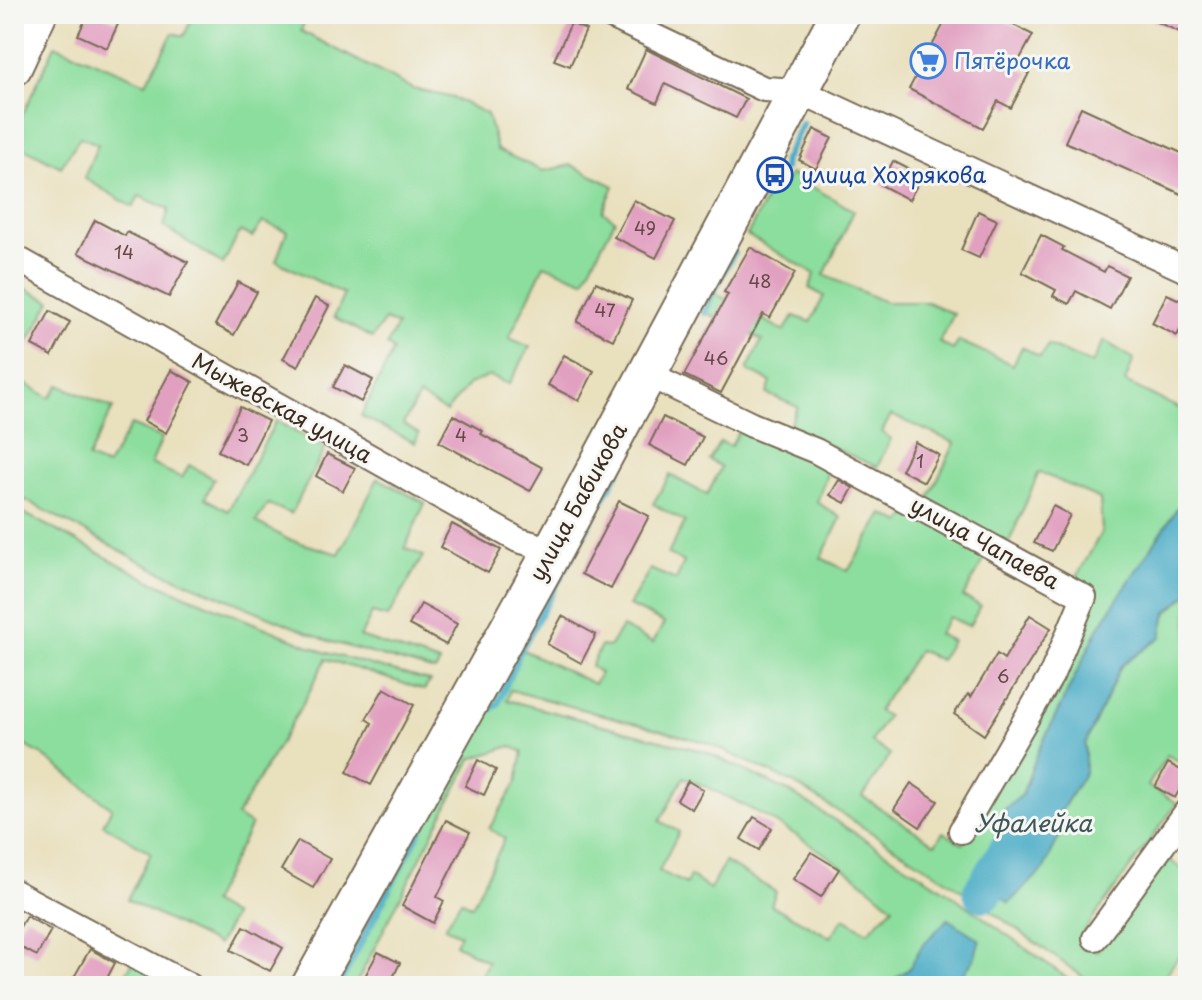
<svg xmlns="http://www.w3.org/2000/svg" width="1202" height="1000" viewBox="0 0 1202 1000" font-family="'Playpen Sans',sans-serif">
<style>
.green{fill:#8cde9e;stroke:#64845e;stroke-width:2;fill-rule:evenodd}
.water{fill:#46abc6;stroke:#406a72;stroke-width:2}
.lines{fill:none;stroke-linecap:round;stroke-linejoin:round}
.stream{stroke:#46abc6;stroke-width:7}
.river{stroke:#46abc6;stroke-width:40}
.building{fill:#e2a0c1}
.street-casing{stroke:#786a56;stroke-width:28}
.secondary-casing{stroke:#786a56;stroke-width:38}
.primary-casing{stroke:#786a56;stroke-width:42}
.street{stroke:#fff;stroke-width:24}
.secondary{stroke:#fff;stroke-width:34}
.primary{stroke:#fff;stroke-width:38}
.labels{text-anchor:middle;stroke-width:6;stroke-linejoin:round;paint-order:stroke}
.number-label{font-size:18px;fill:#654847}
.shop-label{font-size:22px;fill:#366cbe;stroke:#f6f6f2;text-anchor:start}
.transit-label{font-size:22px;fill:#164399;stroke:#f6f6f2;text-anchor:start}
.street-label{font-size:22px;fill:#3b2a1e;stroke:#f6f6f2}
.water-label{font-size:24px;font-style:italic;fill:#3f5759;stroke:#f6f6f2}
</style>
<rect width="100%" height="100%" fill="#f6f6f2"/>
<filter id="ink" filterUnits="userSpaceOnUse"><feTurbulence type="fractalNoise" baseFrequency=".0125" numOctaves="2"/><feDisplacementMap in="SourceGraphic" scale="16" xChannelSelector="R" yChannelSelector="G"/><feConvolveMatrix kernelMatrix="1 2 1 2 8 2 1 2 1" color-interpolation-filters="sRGB"/></filter>
<filter id="wash" filterUnits="userSpaceOnUse"><feTurbulence type="fractalNoise" baseFrequency=".006" numOctaves="4" result="noise"/><feDisplacementMap in="SourceGraphic" scale="32" xChannelSelector="R" yChannelSelector="G"/><feGaussianBlur stdDeviation="1.8" result="paint"/><feColorMatrix in="noise" values="0 0 0 0 0 0 0 0 0 0 0 0 0 0 0 0 0 1.4 0 .05"/><feComposite in="paint" operator="in"/></filter>
<g filter="url(#wash)">
<rect width="100%" height="100%" fill="#e9e0be"/>
<g class="green">
<polygon points="194,14 307,14 301,31 413,89 454,98 487,114 497,150 543,171 571,165 614,186 603,212 615,220 584,280 544,265 509,338 530,347 509,384 489,376 469,384 446,412 419,396 403,424 419,434 415,443 361,416 393,351 387,345 397,325 385,320 372,338 334,317 344,294 276,261 287,231 263,222 252,237 240,231 223,264 164,227 169,209 139,196 133,207 84,178 98,144 80,137 61,167 14,143 14,133 55,45 146,83 173,33 184,36"/>
<path d="M790 174 854 211 824 275 885 302H927L954 314 939 342 953 350 959 341 1013 365 1022 347 1040 357 1048 345 1092 364 1104 341 1134 359 1125 382 1187 412 1179 425 1188 433V492L1099 627 1038 752 1022 795 1005 809 1004 837 978 879 1063 829 1061 811 1085 772V744L1121 666 1161 637 1166 614 1188 594V752L1182 763 1167 755 1148 786 1177 803 1079 938 1097 952 1127 905 1165 857 1188 873V943L1158 986H1096L953 884 793 783 708 743 510 690 507 700 706 752 788 791 948 892 1078 986H1031L1021 979 1011 986H955L974 959 923 944 909 969 884 986H475L488 962 455 944 460 934 445 927 461 900 472 906 505 838 489 829 517 782 523 752 511 746 471 759 355 986H332L540 603 546 607 523 650 594 684 600 673 591 666 601 646 609 647 622 627 653 643 664 623 629 606 650 569 676 580 684 562 668 554 685 522 653 504 670 475 707 495 721 467 709 460 720 442 731 446 740 429 830 465 817 502 841 518 821 558 848 571 883 514 902 523 910 510 987 555 963 597 981 606 969 626 949 617 938 634 952 641 940 660 919 650 878 711 887 716 871 742 890 754 863 797 935 844 943 832 963 844 1057 682 1074 582 1102 531 1100 499 1039 472 1007 547 927 502 955 443 891 415 882 432 891 439 877 467 788 428 798 407 767 394 771 382 747 370 762 340 707 313 715 293 784 331 794 316 811 322 824 296 809 288 815 274 747 235 770 191 782 189ZM684 777C756 807 835 855 893 907L868 932 844 918 830 937 771 905 776 892 725 862 710 889 690 876 686 884 659 871 679 832 660 821Z"/>
<polygon points="18,285 51,301 14,368 14,292"/>
<polygon points="14,377 50,398 59,385 113,408 88,458 107,466 131,425 162,438 151,464 182,478 189,465 214,479 205,498 228,511 276,421 325,449 291,514 268,504 256,522 287,539 339,554 378,478 425,503 405,548 423,556 388,617 372,613 360,637 440,663 435,671 328,641 155,569 14,494"/>
<polygon points="14,508 149,580 324,652 430,681 424,690 326,659 305,700 237,816 251,825 211,903 233,916 218,945 127,900 151,853 103,824 112,808 41,754 14,740"/>
<polygon points="132,963 175,986 120,986"/>
</g>
<g class="water">
<polygon points="1188,492 1188,594 1166,613 1161,637 1121,666 1085,744 1085,772 1061,811 1063,829 1043,870 1009,903 978,879 1004,837 1005,809 1022,795 1038,752 1099,627"/>
<polygon points="948,919 980,940 974,959 955,986 884,986 909,969 923,944"/>
</g>
<g class="lines">
<g class="stream">
<polyline points="784,169 784,161 802,124"/>
<polyline points="763,197 767,190 776,185"/>
<polyline points="705,313 706,306 733,253"/>
<polyline points="480,717 498,703 519,653 663,389"/>
<polyline points="338,986 436,800"/>
</g>
<polyline class="river" points="983,892 1015,841"/>
</g>
<g id="blocks">
<g class="building">
<polygon points="88,14 101,14 119,22 107,48 78,35"/>
<polygon points="949,14 992,14 1033,35 1016,66 1029,73 1011,108 998,101 983,128 909,89"/>
<polygon points="1138,14 1188,14 1188,20 1182,33"/>
<polygon points="571,23 586,30 570,66 554,60"/>
<polygon points="646,49 746,99 736,118 665,84 657,103 628,89"/>
<polygon points="1081,107 1188,156 1188,197 1065,142"/>
<polygon points="814,129 832,138 816,169 799,160"/>
<polygon points="893,161 922,176 909,200 881,185"/>
<polygon points="634,200 675,221 656,258 614,237"/>
<polygon points="978,211 997,220 979,258 961,250"/>
<polygon points="95,220 125,236 127,232 188,262 169,297 78,253"/>
<polygon points="1041,235 1064,247 1062,250 1104,272 1107,266 1127,276 1110,309 1076,291 1069,304 1053,296 1056,290 1022,272"/>
<polygon points="750,247 795,273 770,318 763,314 721,393 684,375 728,294 724,292"/>
<polygon points="238,282 257,292 234,335 215,325"/>
<polygon points="596,282 632,300 613,340 577,322"/>
<polygon points="1167,294 1188,304 1188,314 1177,336 1152,323"/>
<polygon points="315,298 329,306 298,367 283,359"/>
<polygon points="50,311 70,322 52,356 32,345"/>
<polygon points="564,355 594,371 579,401 548,385"/>
<polygon points="345,365 373,380 361,402 333,387"/>
<polygon points="171,370 193,382 166,433 144,421"/>
<polygon points="240,407 268,421 246,465 218,451"/>
<polygon points="454,415 483,431 481,434 543,468 530,491 439,442"/>
<polygon points="663,417 703,437 688,465 649,445"/>
<polygon points="915,442 939,455 924,482 901,470"/>
<polygon points="327,454 355,468 343,491 316,476"/>
<polygon points="839,480 853,488 845,503 830,495"/>
<polygon points="619,501 649,516 611,589 581,574"/>
<polygon points="1053,506 1070,515 1052,551 1034,543"/>
<polygon points="452,524 501,550 488,573 440,547"/>
<polygon points="421,604 457,624 446,645 409,625"/>
<polygon points="1030,615 1051,628 984,735 954,714 968,694 971,697 997,654 1004,659"/>
<polygon points="562,616 596,635 581,663 547,644"/>
<polygon points="384,688 414,705 371,785 347,772 372,723 366,719"/>
<polygon points="478,760 496,770 484,795 465,786"/>
<polygon points="1168,763 1188,774 1175,798 1155,787"/>
<polygon points="688,781 703,790 692,809 677,800"/>
<polygon points="911,783 938,801 920,827 894,809"/>
<polygon points="754,817 772,828 759,850 741,839"/>
<polygon points="446,820 470,832 437,897 444,901 433,923 402,906"/>
<polygon points="298,841 330,859 313,888 281,870"/>
<polygon points="811,852 839,869 821,897 793,879"/>
<polygon points="26,916 51,930 37,956 14,944 14,937"/>
<polygon points="244,926 283,948 270,971 231,950"/>
<polygon points="90,949 115,963 103,986 69,986"/>
<polygon points="378,952 400,963 389,986 380,986 364,978"/>
</g>
</g>
</g>
<g filter="url(#ink)">
<use href="#blocks" fill-opacity="0" stroke="#786a56" stroke-width="2"/>
<g class="lines">
<defs>
<g id="street">
<polyline points="607,14 764,89 800,91 1188,271"/>
<polyline points="14,257 518,540 553,550"/>
<polyline points="647,374 752,425 816,451 1084,597 1051,676 961,831"/>
<polyline points="14,892 190,986"/>
<polyline points="1095,938 1188,810"/>
</g>
<polyline id="secondary" points="14,68 39,14"/>
<polyline id="primary" points="311,986 553,550 840,14"/>
</defs>
<use href="#street" class="street-casing"/>
<use href="#secondary" class="secondary-casing"/>
<use href="#primary" class="primary-casing"/>
<use href="#street" class="street"/>
<use href="#secondary" class="secondary"/>
<use href="#primary" class="primary"/>
</g>
</g>
<defs>
<symbol id="supermarket-ring" viewBox="-11 -11 22 22"><circle r="9.5" fill="#f6f6f2" stroke="#3f7fe0" stroke-width="1.5"/><path d="M-6-5.5h2.5l.6 2H6L4.5 2H-2.5L-4.4-4H-6ZM-1.5 3.2a1.3 1.3 0 1 0 .1 0ZM3 3.2a1.3 1.3 0 1 0 .1 0Z" fill="#3f7fe0"/></symbol>
<symbol id="bus-ring" viewBox="-11 -11 22 22"><circle r="9.5" fill="#f6f6f2" stroke="#1a4fb4" stroke-width="1.5"/><path d="M-5-6H5V4H4V6H2V4H-2V6H-4V4H-5ZM-3.5-4V0h7V-4ZM-3.5 1.2v1.5H-2V1.2ZM2 1.2v1.5H3.5V1.2Z" fill="#1a4fb4"/></symbol>
</defs>
<g fill-rule="evenodd">
<use href="#supermarket-ring" x="908" y="41" width="40" height="40"/>
<use href="#bus-ring" x="755" y="155" width="40" height="40"/>
</g>
<g class="labels">
<g class="number-label">
<text x="645" y="235">49</text>
<text x="124" y="259">14</text>
<text x="760" y="288">48</text>
<text x="605" y="317">47</text>
<text x="716" y="365">46</text>
<text x="243" y="442">3</text>
<text x="461" y="442">4</text>
<text x="920" y="468">1</text>
<text x="1003" y="683">6</text>
</g>
<g class="shop-label">
<text x="954" y="69">Пятёрочка</text>
</g>
<g class="transit-label">
<text x="801" y="183">улица Хохрякова</text>
</g>
<g class="street-label">
<text transform="translate(282 408) rotate(29)" y="8">Мыжевская улица</text>
<text transform="translate(578 502) rotate(-61)" y="8">улица Бабикова</text>
<text transform="translate(985 543) rotate(29)" y="8">улица Чапаева</text>
</g>
<g class="water-label">
<text x="1033" y="832">Уфалейка</text>
</g>
</g>
<rect width="1202" height="1000" fill="none" stroke="#f6f6f2" stroke-width="48"/>
</svg>
